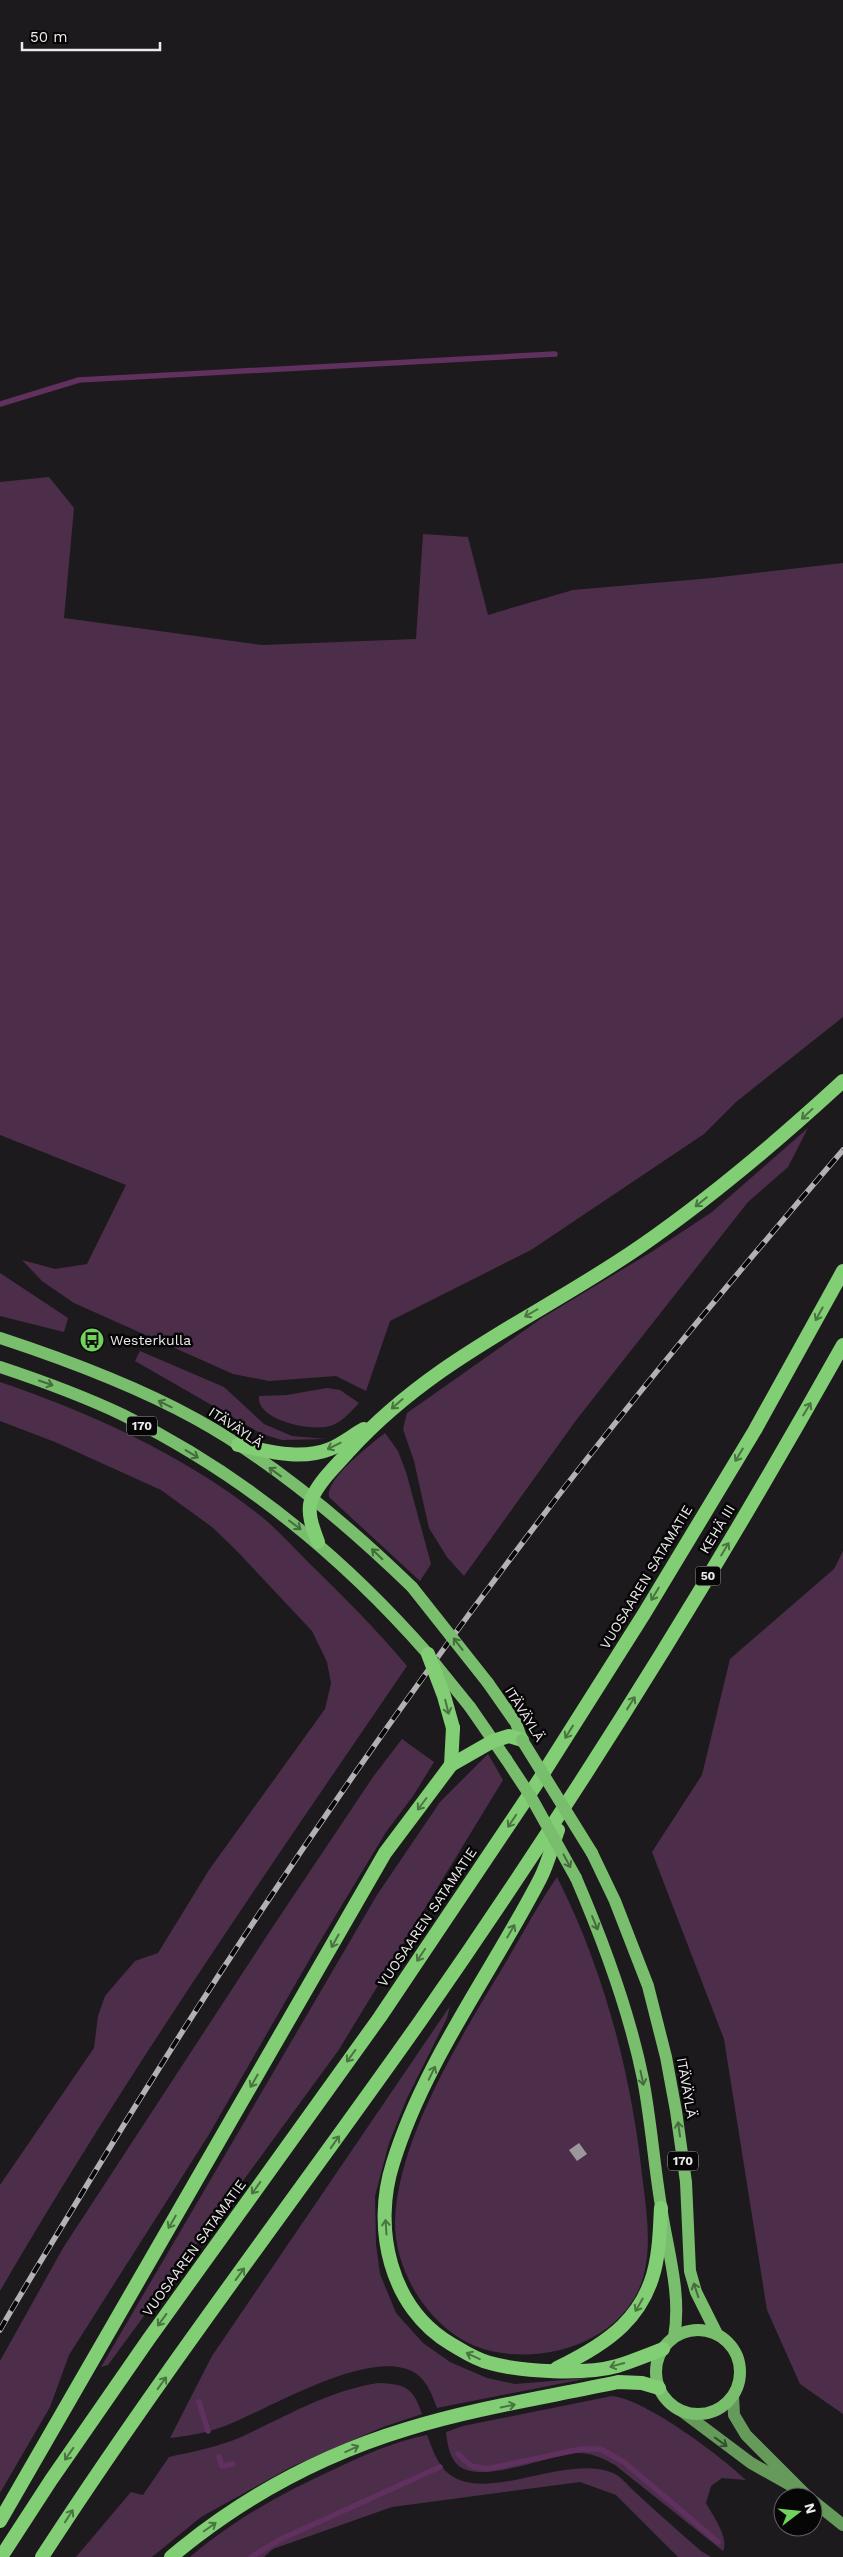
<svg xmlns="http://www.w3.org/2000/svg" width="843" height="2557" viewBox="0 0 843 2557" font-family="'Work Sans',sans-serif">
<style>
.green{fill:#4c2e4b}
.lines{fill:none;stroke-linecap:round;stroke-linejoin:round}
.stream{stroke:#60305f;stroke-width:5.5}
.building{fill:#9c979c}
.secondary{stroke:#659a5b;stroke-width:12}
.primary{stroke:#79be6c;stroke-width:12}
.trunk{stroke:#82ce74;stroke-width:14}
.rail-casing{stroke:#b4b1b4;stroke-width:5.5}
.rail{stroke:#070607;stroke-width:4;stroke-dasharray:11;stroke-linecap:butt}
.primary-bridge{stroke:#79be6c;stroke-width:12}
.trunk-bridge{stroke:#82ce74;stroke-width:14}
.oneway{stroke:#4b7443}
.oneway2{stroke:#466b3f}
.oneway3{stroke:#365031}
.labels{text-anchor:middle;stroke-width:5;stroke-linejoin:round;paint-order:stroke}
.shield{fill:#070607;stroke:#a8a6a7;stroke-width:1}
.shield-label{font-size:12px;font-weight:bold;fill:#edeaec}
.poi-label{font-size:14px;fill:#edeaec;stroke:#070607;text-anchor:start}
.street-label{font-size:14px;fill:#edeaec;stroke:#070607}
</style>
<rect width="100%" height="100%" fill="#1d1a1d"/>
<g class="green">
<polygon points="49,477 74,508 64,618 262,645 416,639 423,534 468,537 488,615 573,590 712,578 843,563 843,1017 736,1102 704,1134 531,1250 390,1321 366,1391 336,1376 269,1381 233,1374 74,1303 42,1281 22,1260 55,1269 87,1264 126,1185 0,1135 0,482"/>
<polygon points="808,1128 788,1167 748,1202 577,1419 464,1576 447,1557 429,1528 414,1461 403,1429 407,1413 542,1318 653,1251 712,1212"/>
<polygon points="0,1273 68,1318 64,1332 0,1316"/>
<polygon points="140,1351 224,1387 264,1424 292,1436 326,1439 282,1440 262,1434 135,1361"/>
<path d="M0 1382C91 1413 186 1456 262 1517 278 1530 293 1547 308 1562 342 1595 376 1629 407 1666 267 1871 125 2076 0 2291V2185L94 2048 98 2016 105 1996 135 1961 158 1953 209 1870 325 1709 331 1683 327 1662 312 1631 237 1551 212 1527 161 1490 55 1442 0 1421Z"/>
<path d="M327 1388 340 1390 359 1403C352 1410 344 1420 335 1424 318 1434 255 1421 259 1396L287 1395Z"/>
<path d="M385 1433 398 1451 406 1472 431 1564 420 1581 329 1497C325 1479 370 1445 385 1433Z"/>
<polygon points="843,1551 843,2414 800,2384 767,2310 724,2039 652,1852 702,1775 730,1659 834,1569"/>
<polygon points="402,1739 434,1762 413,1796 386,1832 319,1943 208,2136 69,2355 50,2407 0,2493 0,2361 63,2248 270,1931 373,1777"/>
<polygon points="488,1754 503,1780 338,2051 108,2365 101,2367 377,1895 440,1802"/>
<path d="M557 1877C605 1972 632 2077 643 2183 647 2215 652 2250 642 2281 621 2345 534 2369 475 2346 429 2327 394 2271 395 2221 398 2138 461 2037 503 1967 521 1937 537 1906 557 1877Z"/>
<path d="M450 2006 447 2018 407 2098 389 2143 375 2196 376 2244 380 2274 396 2313 423 2343 450 2362 487 2378 515 2384 589 2378 437 2408C433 2397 428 2383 418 2375 375 2342 265 2412 222 2427 206 2433 188 2436 170 2438L212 2356Z"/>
<path d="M378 2383C405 2384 413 2387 422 2414L383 2427 291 2467 201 2517 152 2557H76L131 2492 143 2495 169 2457C192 2452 217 2447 239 2438 285 2417 327 2391 378 2383Z"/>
<path d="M612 2396C645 2399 721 2456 746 2480L722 2478 711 2486 706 2503C713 2516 729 2537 723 2551L615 2465C604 2459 592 2453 579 2453 551 2453 475 2489 455 2462 449 2454 447 2442 446 2432L463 2426Z"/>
<path d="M427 2435C432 2448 438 2466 449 2474 488 2504 565 2453 613 2473 621 2476 629 2487 636 2493 657 2512 679 2532 701 2551L711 2557H678L616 2495 580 2482 392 2507 273 2549 264 2557H190C234 2519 284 2492 337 2468 366 2454 396 2441 427 2435Z"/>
</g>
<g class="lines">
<g class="stream">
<polyline points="0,404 79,380 555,354"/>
<polyline points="199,2402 208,2431"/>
<polyline points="458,2454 471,2466 487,2469 581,2449 600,2449 624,2462 718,2542"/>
<polyline points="219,2457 222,2466 233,2464"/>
<polyline points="251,2557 281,2539 440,2467"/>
</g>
</g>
<polygon class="building" points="579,2143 587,2154 577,2161 569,2150"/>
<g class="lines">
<g class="secondary">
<polyline points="733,2396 734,2415 746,2435 808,2497"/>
<polyline points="683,2412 751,2463 799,2490"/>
<polyline points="813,2501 843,2525"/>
</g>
<g class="primary">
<path d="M0 1338C67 1360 134 1385 196 1419 274 1462 349 1526 412 1587"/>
<path d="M0 1367C42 1381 83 1396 123 1415 241 1473 342 1556 428 1654"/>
<polyline points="488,1683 516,1723 522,1740"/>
<polyline points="470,1707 506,1759"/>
<polyline points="592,1853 615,1901 648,1986 666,2057 676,2111 686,2182 690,2271 696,2292 717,2334"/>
<path d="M576 1878C604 1943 629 2010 643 2079 651 2121 654 2164 661 2206 667 2249 682 2294 674 2337"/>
<circle cx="698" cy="2372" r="42"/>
</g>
<g class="trunk">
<path d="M238 1445C268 1451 300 1461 330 1449 342 1444 353 1435 364 1429"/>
<path d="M318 1542C313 1529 306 1511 312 1498 320 1480 337 1465 349 1451 435 1357 540 1316 641 1246 713 1196 779 1140 843 1081"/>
<polyline points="451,1765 453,1728"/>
<path d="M558 1830C552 1846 548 1864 540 1879 492 1972 424 2062 393 2163 372 2228 390 2308 451 2344 463 2351 476 2360 490 2363 522 2372 585 2375 617 2366 633 2361 648 2355 663 2349"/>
<path d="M557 2368C607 2344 648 2317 657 2257 660 2241 660 2224 661 2208"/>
<polyline points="0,2521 385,1853 451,1765 493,1741 509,1736 522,1740"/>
<polyline points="1,2557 51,2480 148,2340 380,2017 539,1780 644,1614 755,1430 843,1271"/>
<path d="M42 2557C161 2373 295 2199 421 2020 573 1802 713 1577 843 1345"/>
<path d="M171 2557C240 2499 321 2455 407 2429 475 2408 548 2397 618 2382L642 2383 659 2388"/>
</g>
<defs>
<path id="rail" d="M0 2330C29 2279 60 2230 90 2180 222 1962 366 1750 520 1546 622 1410 732 1279 843 1150"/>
</defs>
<use href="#rail" class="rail-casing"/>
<use href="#rail" class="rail"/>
<g class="primary-bridge">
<polyline points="412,1587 488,1683"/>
<polyline points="432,1660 470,1707"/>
<polyline points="522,1740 592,1853"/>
<polyline points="506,1759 531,1797 576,1878"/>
</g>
<polyline class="trunk-bridge" points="428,1654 444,1696 453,1728"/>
</g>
<defs><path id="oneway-shaft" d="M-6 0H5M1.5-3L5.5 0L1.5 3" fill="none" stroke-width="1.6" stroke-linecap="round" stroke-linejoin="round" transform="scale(1.25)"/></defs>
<g class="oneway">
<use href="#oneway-shaft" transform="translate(807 1114) rotate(137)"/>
<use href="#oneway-shaft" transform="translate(701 1202) rotate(141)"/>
<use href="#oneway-shaft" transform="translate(531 1313) rotate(150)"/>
<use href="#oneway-shaft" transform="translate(819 1314) rotate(119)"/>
<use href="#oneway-shaft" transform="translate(397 1404) rotate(139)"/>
<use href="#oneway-shaft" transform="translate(807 1409) rotate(-59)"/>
<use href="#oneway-shaft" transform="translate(334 1446) rotate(154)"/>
<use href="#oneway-shaft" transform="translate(739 1455) rotate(121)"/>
<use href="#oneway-shaft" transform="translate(725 1549) rotate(-59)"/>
<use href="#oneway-shaft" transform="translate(655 1594) rotate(121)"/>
<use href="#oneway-shaft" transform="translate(631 1703) rotate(-58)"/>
<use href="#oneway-shaft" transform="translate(447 1707) rotate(76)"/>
<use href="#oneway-shaft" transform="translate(569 1732) rotate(122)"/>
<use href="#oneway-shaft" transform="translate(422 1804) rotate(127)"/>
<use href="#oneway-shaft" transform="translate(512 1821) rotate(124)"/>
<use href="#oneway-shaft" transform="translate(511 1931) rotate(-60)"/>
<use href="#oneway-shaft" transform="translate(335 1941) rotate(119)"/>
<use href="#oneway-shaft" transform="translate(421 1955) rotate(124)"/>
<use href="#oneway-shaft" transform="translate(351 2056) rotate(126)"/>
<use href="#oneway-shaft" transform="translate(432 2073) rotate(-64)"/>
<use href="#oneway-shaft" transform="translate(254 2081) rotate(120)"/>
<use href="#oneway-shaft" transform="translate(335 2142) rotate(-55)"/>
<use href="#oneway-shaft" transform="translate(256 2188) rotate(126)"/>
<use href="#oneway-shaft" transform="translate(172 2222) rotate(120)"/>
<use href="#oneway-shaft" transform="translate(386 2227) rotate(-94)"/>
<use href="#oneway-shaft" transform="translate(240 2274) rotate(-54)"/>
<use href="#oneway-shaft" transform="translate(639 2305) rotate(120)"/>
<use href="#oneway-shaft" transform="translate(162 2320) rotate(126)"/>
<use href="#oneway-shaft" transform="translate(473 2356) rotate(-155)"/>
<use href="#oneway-shaft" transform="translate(617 2365) rotate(165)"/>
<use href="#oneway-shaft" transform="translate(162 2383) rotate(-54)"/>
<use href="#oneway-shaft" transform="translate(508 2406) rotate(-12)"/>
<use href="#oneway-shaft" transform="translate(352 2449) rotate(-25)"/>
<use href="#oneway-shaft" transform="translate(69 2454) rotate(125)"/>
<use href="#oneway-shaft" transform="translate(69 2516) rotate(-57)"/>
<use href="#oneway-shaft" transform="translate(210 2527) rotate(-35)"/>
</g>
<g class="oneway2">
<use href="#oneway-shaft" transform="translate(46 1383) rotate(19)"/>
<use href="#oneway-shaft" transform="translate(165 1404) rotate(-154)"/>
<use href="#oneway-shaft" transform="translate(192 1454) rotate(31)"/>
<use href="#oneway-shaft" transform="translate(275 1472) rotate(-144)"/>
<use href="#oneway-shaft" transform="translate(295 1525) rotate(37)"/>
<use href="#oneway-shaft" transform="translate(377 1554) rotate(-136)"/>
<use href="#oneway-shaft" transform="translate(458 1644) rotate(-128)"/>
<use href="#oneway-shaft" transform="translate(567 1861) rotate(62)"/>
<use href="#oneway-shaft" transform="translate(595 1923) rotate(67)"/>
<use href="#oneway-shaft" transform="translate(642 2078) rotate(78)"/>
<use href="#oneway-shaft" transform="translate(679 2129) rotate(-98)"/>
<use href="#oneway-shaft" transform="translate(696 2290) rotate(-108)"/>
</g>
<use class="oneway3" href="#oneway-shaft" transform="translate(721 2442) rotate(36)"/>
<defs>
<symbol id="bus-disc" viewBox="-11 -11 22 22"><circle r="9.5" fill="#71d35e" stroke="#070607"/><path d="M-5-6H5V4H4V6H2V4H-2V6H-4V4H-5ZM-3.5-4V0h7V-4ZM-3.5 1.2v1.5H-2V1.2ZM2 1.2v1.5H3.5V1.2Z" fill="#111"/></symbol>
</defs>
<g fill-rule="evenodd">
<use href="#bus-disc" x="78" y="1326" width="28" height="28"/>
</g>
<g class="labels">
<g class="shield">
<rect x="127" y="1416.5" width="30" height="19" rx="4"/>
<rect x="695.5" y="1566.5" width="25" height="19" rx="4"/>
<rect x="668" y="2151.5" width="30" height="19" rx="4"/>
</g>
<g class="shield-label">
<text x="142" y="1430">170</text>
<text x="708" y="1580">50</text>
<text x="683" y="2165">170</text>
</g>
<g class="poi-label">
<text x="110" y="1345">Westerkulla</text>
</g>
<g class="street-label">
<text transform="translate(236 1427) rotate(33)" y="5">ITÄVÄYLÄ</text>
<text transform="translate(717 1529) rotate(-59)" y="5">KEHÄ III</text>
<text transform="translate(646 1577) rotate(-59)" y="5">VUOSAAREN SATAMATIE</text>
<text transform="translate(525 1714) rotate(58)" y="5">ITÄVÄYLÄ</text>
<text transform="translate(427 1917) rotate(-56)" y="5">VUOSAAREN SATAMATIE</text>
<text transform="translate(687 2088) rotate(80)" y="5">ITÄVÄYLÄ</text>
<text transform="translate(194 2248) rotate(-54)" y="5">VUOSAAREN SATAMATIE</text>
</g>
</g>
<g transform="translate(798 2512) rotate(74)"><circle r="24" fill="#070607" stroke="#636163"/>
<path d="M0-4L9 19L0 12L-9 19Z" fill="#71d35e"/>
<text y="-8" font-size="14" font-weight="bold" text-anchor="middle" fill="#edeaec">N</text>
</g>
<path d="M22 42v8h138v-8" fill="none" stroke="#edeaec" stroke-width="2.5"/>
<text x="30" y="42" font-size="15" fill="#edeaec" stroke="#070607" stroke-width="4" paint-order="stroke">50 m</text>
</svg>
